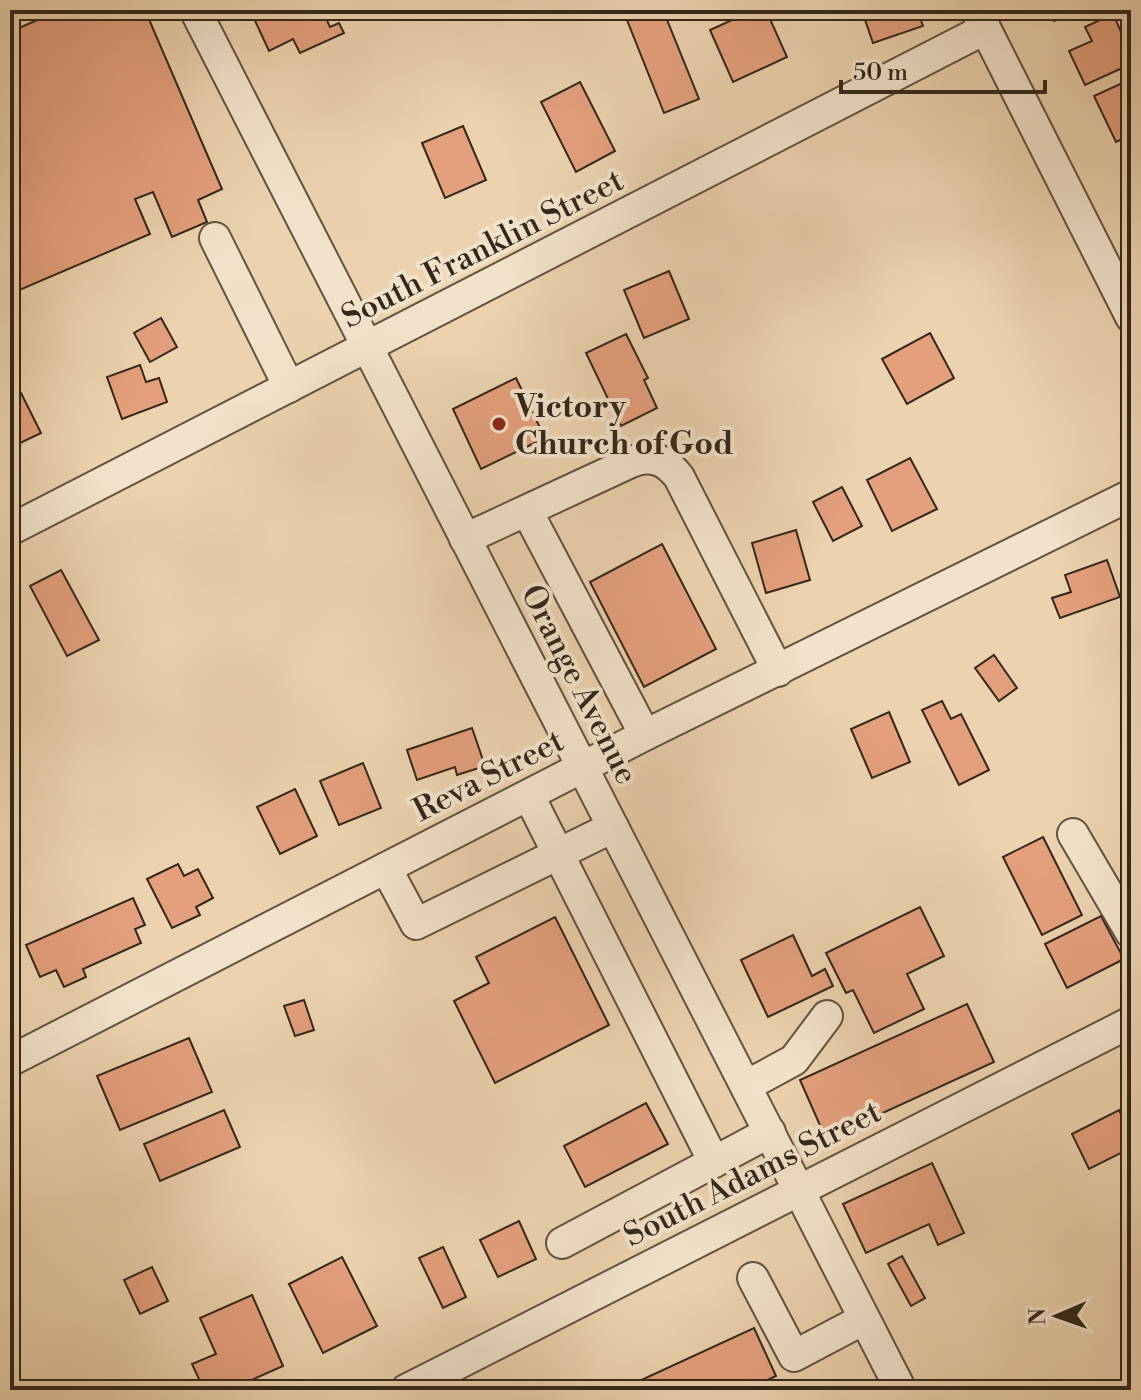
<svg xmlns="http://www.w3.org/2000/svg" width="1141" height="1400" viewBox="0 0 1141 1400" font-family="'Libre Bodoni',serif">
<style>
.building{fill:#e49f7c;stroke:#33271c;stroke-width:2}
.lines{fill:none;stroke-linecap:round;stroke-linejoin:round}
.minor-casing{stroke:#615241;stroke-width:34}
.minor{stroke:#f3e2cb;stroke-width:30}
.poi-dot{fill:#8f2418;stroke:#f3e2cb;stroke-width:3}
.labels{text-anchor:middle;stroke-width:8;stroke-linejoin:round;paint-order:stroke}
.street-label{font-size:32px;fill:#33271c;stroke:#f3e2cb}
.poi-label{font-size:32px;font-weight:bold;fill:#33271c;stroke:#f3e2cb;text-anchor:start}
</style>
<rect width="100%" height="100%" fill="#ecd2af"/>
<filter id="stains"><feTurbulence type="fractalNoise" baseFrequency=".0025" numOctaves="4"/><feColorMatrix values="0 0 0 0 .2 0 0 0 0 .09 0 0 0 0 .02 0 0 0 .5 -.17"/></filter>
<radialGradient id="worn" r=".72"><stop offset=".6" stop-color="#630" stop-opacity="0"/><stop offset="1" stop-color="#630" stop-opacity=".3"/></radialGradient>
<g class="building">
<polygon points="60,10 145,10 222,189 198,200 207,222 172,237 153,192 135,199 150,234 10,294 10,32"/>
<polygon points="250,10 322,10 330,27 339,23 344,33 300,53 293,39 269,51"/>
<polygon points="623,10 663,10 699,99 664,113"/>
<polygon points="754,10 766,10 787,57 733,82 710,30"/>
<polygon points="917,10 923,26 873,43 862,11"/>
<polygon points="1049,10 1081,10 1054,21"/>
<polygon points="1113,14 1131,54 1131,64 1085,85 1069,51 1092,41 1085,27"/>
<polygon points="1131,79 1131,135 1116,142 1094,96"/>
<polygon points="580,82 615,151 576,172 541,102"/>
<polygon points="463,126 486,180 445,198 422,143"/>
<polygon points="669,271 689,319 644,338 624,290"/>
<polygon points="161,318 177,347 150,362 134,333"/>
<polygon points="930,333 954,378 907,404 882,359"/>
<polygon points="626,334 648,378 644,380 657,408 621,426 586,353"/>
<polygon points="140,365 146,382 159,378 167,402 122,419 107,377"/>
<polygon points="516,378 545,438 481,469 453,409"/>
<polygon points="21,393 41,433 10,448 10,399"/>
<polygon points="910,458 937,509 892,531 867,480"/>
<polygon points="842,487 862,526 833,541 813,502"/>
<polygon points="796,530 810,580 766,593 752,543"/>
<polygon points="662,544 716,649 644,687 590,582"/>
<polygon points="1107,560 1120,597 1060,618 1052,598 1071,592 1065,575"/>
<polygon points="61,570 99,640 67,656 30,586"/>
<polygon points="994,655 1017,688 999,701 975,668"/>
<polygon points="942,701 951,719 961,714 989,770 959,785 922,710"/>
<polygon points="889,712 910,762 872,778 851,729"/>
<polygon points="472,728 485,766 457,775 455,767 417,780 407,750"/>
<polygon points="363,763 381,808 339,825 320,781"/>
<polygon points="295,789 317,836 280,854 257,807"/>
<polygon points="1043,837 1082,915 1042,935 1003,857"/>
<polygon points="178,864 184,876 198,869 213,898 196,907 200,915 172,928 147,879"/>
<polygon points="133,898 145,925 135,929 141,943 83,969 86,977 64,987 56,970 40,977 26,945"/>
<polygon points="920,907 944,956 907,974 924,1009 874,1033 853,990 846,993 826,953"/>
<polygon points="1101,916 1124,959 1067,988 1045,944"/>
<polygon points="555,917 609,1025 495,1083 454,1001 489,983 476,957"/>
<polygon points="793,935 812,976 825,969 833,986 768,1017 741,960"/>
<polygon points="304,1000 314,1030 295,1036 284,1006"/>
<polygon points="967,1004 994,1062 826,1139 800,1080"/>
<polygon points="189,1038 212,1092 120,1130 97,1076"/>
<polygon points="646,1103 668,1144 585,1187 564,1146"/>
<polygon points="224,1110 240,1147 160,1181 144,1144"/>
<polygon points="1119,1110 1131,1135 1131,1148 1089,1169 1072,1134"/>
<polygon points="932,1163 964,1233 938,1245 929,1224 866,1253 843,1204"/>
<polygon points="519,1221 536,1259 498,1277 480,1240"/>
<polygon points="443,1247 466,1297 443,1308 419,1258"/>
<polygon points="902,1256 925,1298 911,1306 888,1264"/>
<polygon points="342,1257 377,1326 323,1353 289,1284"/>
<polygon points="152,1267 168,1301 140,1314 124,1280"/>
<polygon points="252,1295 283,1366 229,1390 204,1390 192,1364 216,1354 200,1318"/>
<polygon points="754,1328 776,1376 746,1390 627,1390 626,1387"/>
</g>
<g class="lines">
<defs>
<g id="minor">
<polyline points="195,10 901,1390"/>
<polyline points="976,10 1131,317"/>
<polyline points="215,238 289,387"/>
<polyline points="527,511 645,735"/>
<polyline points="10,530 985,29"/>
<path d="M465 539 631 462C651 454 666 460 679 477L778 671"/>
<polyline points="529,796 714,1162"/>
<polyline points="1073,834 1131,933"/>
<polyline points="386,868 416,924 613,827"/>
<polyline points="10,1061 645,735 1131,495"/>
<polyline points="746,1086 794,1060 827,1016"/>
<polyline points="562,1243 770,1132"/>
<polyline points="753,1278 794,1356 864,1319"/>
<polyline points="406,1390 1131,1022"/>
</g>
</defs>
<use href="#minor" class="minor-casing"/>
<use href="#minor" class="minor"/>
</g>
<circle class="poi-dot" cx="499" cy="424" r="8"/>
<g class="labels">
<g class="street-label">
<text transform="translate(482 248) rotate(-27)" y="11">South Franklin Street</text>
<text transform="translate(580 684) rotate(63)" y="11">Orange Avenue</text>
<text transform="translate(488 775) rotate(-27)" y="11">Reva Street</text>
<text transform="translate(752 1173) rotate(-27)" y="11">South Adams Street</text>
</g>
<g class="poi-label">
<text x="515" y="417">Victory<tspan x="515" dy="37">Church of God</tspan></text>
</g>
</g>
<rect width="1141" height="1400" fill="none" stroke="#ecd2af" stroke-width="40"/>
<rect x="12" y="12" width="1117" height="1376" fill="none" stroke="#33271c" stroke-width="4"/>
<rect x="20" y="20" width="1101" height="1360" fill="none" stroke="#33271c" stroke-width="2"/>
<g transform="translate(1057 1316) rotate(268)" stroke="#f3e2cb" stroke-width="6" paint-order="stroke">
<path d="M0-6L14 30L0 20L-14 30Z" fill="#33271c"/>
<text y="-12" font-size="22" font-weight="bold" text-anchor="middle" fill="#33271c">N</text>
</g>
<path d="M841 80v12h204v-12" fill="none" stroke="#33271c" stroke-width="4"/>
<text x="853" y="80" font-size="24" fill="#33271c" stroke="#f3e2cb" stroke-width="6" paint-order="stroke">50 m</text>
<rect width="100%" height="100%" filter="url(#stains)"/>
<rect width="100%" height="100%" fill="url(#worn)"/>
</svg>
